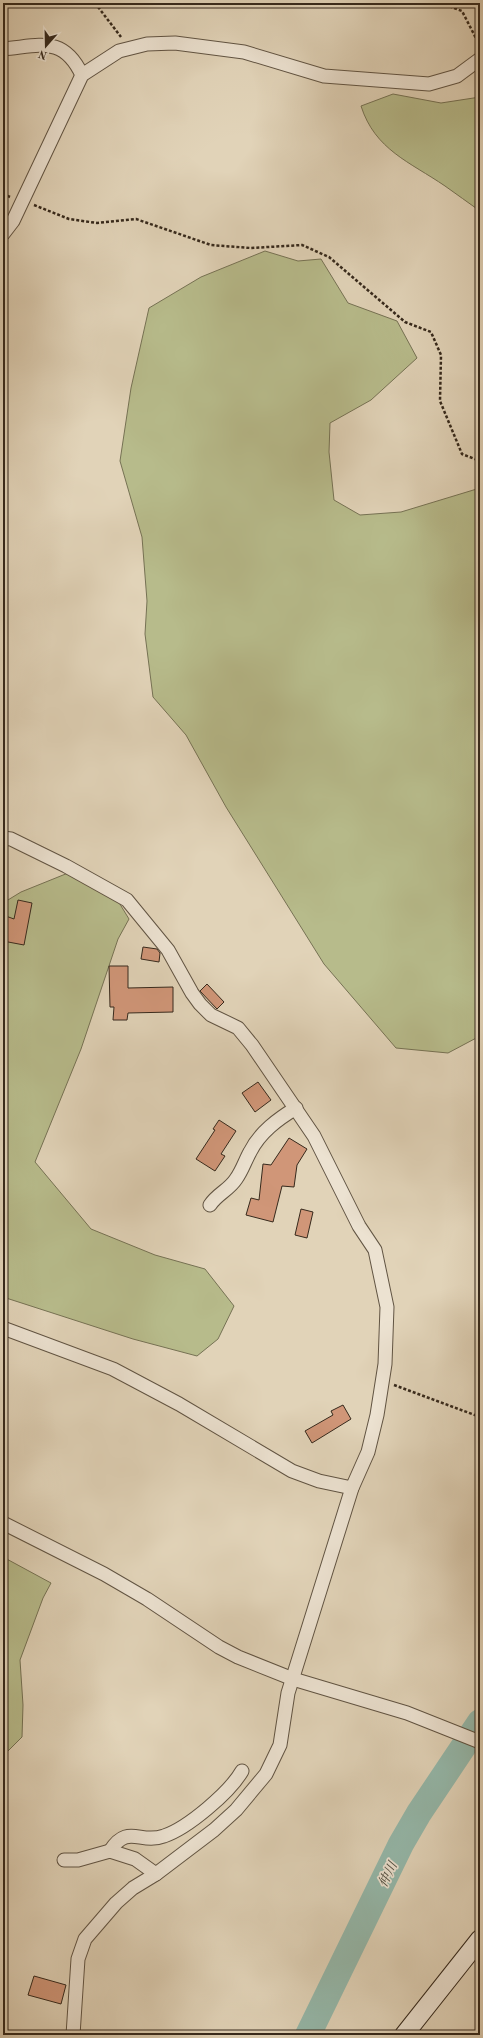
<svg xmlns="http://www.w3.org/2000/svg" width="483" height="2038" viewBox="0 0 483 2038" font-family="'Old Standard TT','Noto Serif JP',serif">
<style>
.green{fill:#b7bb8b;stroke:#767254}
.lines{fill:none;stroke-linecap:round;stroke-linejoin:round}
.river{stroke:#95b8aa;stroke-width:26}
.building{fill:#d09678;stroke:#36291c}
.street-casing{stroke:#615443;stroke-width:15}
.secondary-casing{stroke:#36291c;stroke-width:20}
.path{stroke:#36291c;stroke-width:2.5;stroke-dasharray:3 2;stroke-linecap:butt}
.street{stroke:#ece2d1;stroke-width:13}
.secondary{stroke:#ece2d1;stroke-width:18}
.labels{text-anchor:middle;stroke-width:3.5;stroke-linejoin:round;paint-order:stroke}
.water-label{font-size:13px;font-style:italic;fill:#4e4d40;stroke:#ece2d1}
</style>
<rect width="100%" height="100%" fill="#e1d3b8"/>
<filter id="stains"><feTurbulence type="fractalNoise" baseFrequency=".005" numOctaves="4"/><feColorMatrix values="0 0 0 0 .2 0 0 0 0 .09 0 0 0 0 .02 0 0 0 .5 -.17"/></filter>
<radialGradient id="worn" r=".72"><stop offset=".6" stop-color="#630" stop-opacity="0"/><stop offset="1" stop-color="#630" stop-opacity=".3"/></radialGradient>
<g class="green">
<path d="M393 94 441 103 480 97V211C468 203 457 194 445 186 410 162 375 150 361 106Z"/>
<polygon points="265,251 298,261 321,259 348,303 397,321 417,358 371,400 330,423 329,452 334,500 360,515 401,512 480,488 480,1036 448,1053 396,1048 324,964 226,807 186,735 153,697 145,634 147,601 142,537 120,461 131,388 149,308 201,277"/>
<polygon points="73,871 115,896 129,919 118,939 81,1049 35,1162 91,1229 155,1255 205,1269 234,1306 218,1339 197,1356 133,1339 3,1297 3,903 21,892"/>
<polygon points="3,1557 51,1583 43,1598 20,1660 23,1705 22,1737 3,1756"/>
</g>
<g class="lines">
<polyline class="river" points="308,2035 401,1844 419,1813 480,1722"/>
</g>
<g class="building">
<polygon points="18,900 32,903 24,945 3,941 3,915 14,919"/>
<polygon points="143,947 157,949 160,953 159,962 141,959"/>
<polygon points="109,966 128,966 128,988 173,987 173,1012 128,1013 127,1020 113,1020 114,1007 110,1007"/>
<polygon points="207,984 224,1002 217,1009 200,991"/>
<polygon points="258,1082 271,1100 255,1112 242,1093"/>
<polygon points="219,1120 236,1131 221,1154 225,1156 215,1171 196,1159 215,1130 213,1129"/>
<polygon points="289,1138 307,1149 297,1165 294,1187 282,1186 273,1222 246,1215 251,1198 259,1200 263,1164 271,1165"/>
<polygon points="301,1209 313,1212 307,1238 295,1235"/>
<polygon points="343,1405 351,1419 312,1443 305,1431 333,1415 331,1411"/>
<polygon points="34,1976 66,1985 61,2004 28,1995"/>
</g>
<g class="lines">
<defs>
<g id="street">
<path d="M3 49C40 46 63 35 82 75"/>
<polyline points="3,234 13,221 82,75 119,51 147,44 175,43 244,52 324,76 429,84 457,76 480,59"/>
<polyline points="3,838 11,839 66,866 127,900 168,950 192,993 200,1004 211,1015 238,1028 252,1045 314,1136 359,1226 375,1250 387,1307 385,1364 377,1415 368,1452 352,1488 288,1693 280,1745 266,1774 236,1810 214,1830 156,1874 133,1888 116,1903 85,1939 78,1959 73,2035"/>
<path d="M210 1205C217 1194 229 1190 236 1179 242 1171 245 1161 250 1152 260 1132 278 1119 296 1108"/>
<polyline points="3,1328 113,1369 179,1404 292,1471 319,1481 352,1488"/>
<polyline points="3,1523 104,1574 147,1599 219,1647 238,1657 293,1679 407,1713 480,1742"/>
<path d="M110 1851C128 1823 140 1845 164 1836 188 1828 230 1792 242 1771"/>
<polyline points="64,1860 78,1860 110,1851 135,1859 156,1874"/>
</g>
<polyline id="secondary" points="404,2035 480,1939"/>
</defs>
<use href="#street" class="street-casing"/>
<use href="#secondary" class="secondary-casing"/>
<g class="path">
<polyline points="95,3 121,37"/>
<polyline points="440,3 462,11 480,46"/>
<polyline points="3,194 10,197"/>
<polyline points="34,205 69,219 97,223 136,219 211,245 251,248 302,245 329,257 405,322 431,332 441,355 440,401 462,454 480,461"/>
<polyline points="394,1385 480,1417"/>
</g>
<use href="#street" class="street"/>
<use href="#secondary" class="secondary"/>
</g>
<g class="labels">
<g class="water-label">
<text transform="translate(387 1874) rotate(-64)" y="5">仲川</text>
</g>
</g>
<rect width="483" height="2038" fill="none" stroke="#e1d3b8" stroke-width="16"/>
<rect x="4" y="4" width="475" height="2030" fill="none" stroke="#36291c" stroke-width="2"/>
<rect x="8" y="8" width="467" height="2022" fill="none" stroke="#36291c"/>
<g transform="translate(46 46) rotate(200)" stroke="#ece2d1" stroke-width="3" paint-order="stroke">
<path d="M0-3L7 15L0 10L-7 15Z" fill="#36291c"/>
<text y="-6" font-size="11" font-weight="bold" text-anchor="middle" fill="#36291c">N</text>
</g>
<rect width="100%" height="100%" filter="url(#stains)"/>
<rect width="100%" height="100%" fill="url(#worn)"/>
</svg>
